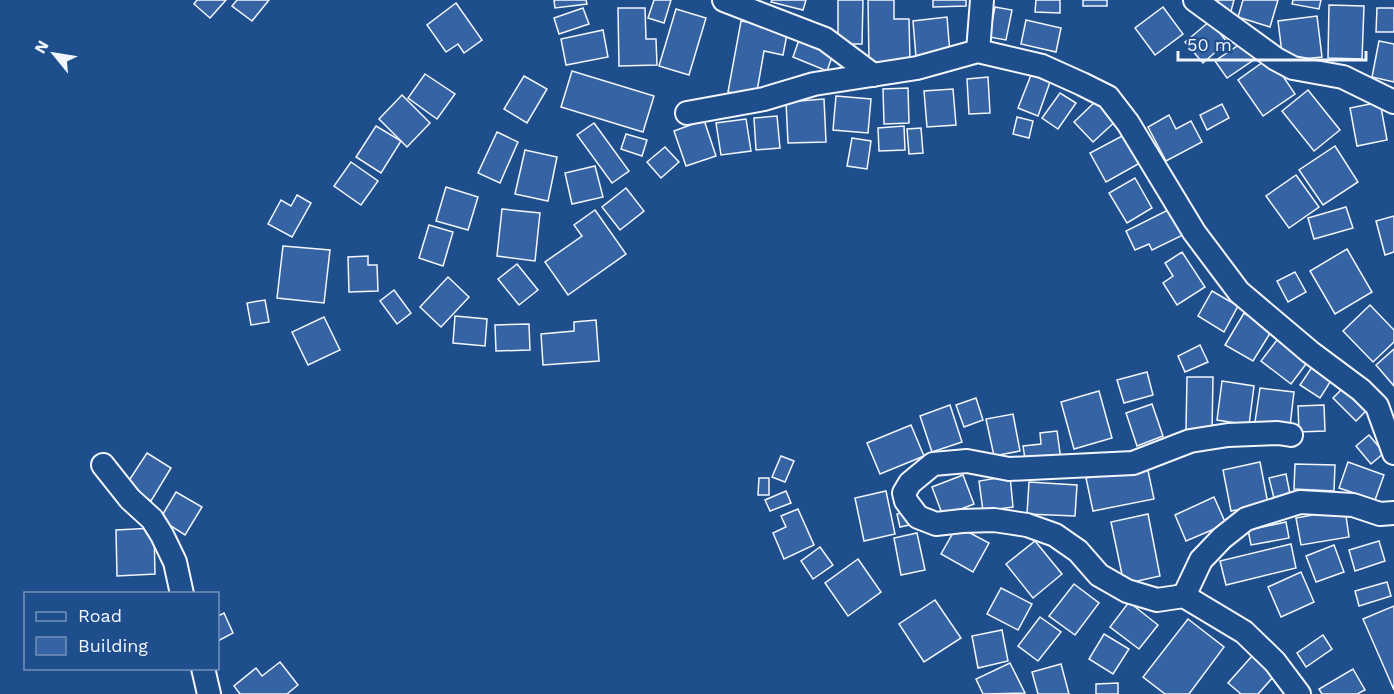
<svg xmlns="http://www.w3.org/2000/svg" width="1394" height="694" viewBox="0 0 1394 694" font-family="'Work Sans',sans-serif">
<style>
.building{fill:#3563a3;stroke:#f2f6ff;stroke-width:1.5}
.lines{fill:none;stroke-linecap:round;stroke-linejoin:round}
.minor-casing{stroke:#f2f6ff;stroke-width:26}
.minor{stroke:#1f4e8c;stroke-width:22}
</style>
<rect width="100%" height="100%" fill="#1f4e8c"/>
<g class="building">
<polygon points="197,0 226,0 210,18 194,4"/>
<polygon points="237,0 269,0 252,21 232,6"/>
<polygon points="554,0 586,0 587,4 555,8"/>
<polygon points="654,0 671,0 664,23 648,18"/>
<polygon points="772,0 806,0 803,10 771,2"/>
<polygon points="838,0 863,0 862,44 838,44"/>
<polygon points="868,0 894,0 894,19 909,19 910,62 869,62"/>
<polygon points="933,0 966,0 966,6 933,7"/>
<polygon points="1036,0 1060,0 1060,13 1035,12"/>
<rect x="1083" y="0" width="24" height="6"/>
<polygon points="1209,0 1234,0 1231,11 1207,5"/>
<polygon points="1243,0 1278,0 1270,27 1238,17"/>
<polygon points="1293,0 1321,0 1319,9 1292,4"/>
<polygon points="456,3 482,40 464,53 458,44 446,52 427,25"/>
<polygon points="1329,5 1364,6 1362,59 1328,58"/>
<polygon points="995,7 1012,10 1006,40 989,37"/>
<polygon points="1163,7 1183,34 1155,55 1135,28"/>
<polygon points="583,8 589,24 559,34 554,18"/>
<polygon points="618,8 645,8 646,39 656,39 657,65 619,66"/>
<polygon points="1377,8 1394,8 1394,32 1376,32"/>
<polygon points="676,9 706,18 689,75 659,66"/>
<polygon points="1317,16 1322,57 1283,61 1278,21"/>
<polygon points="947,17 950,54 916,57 913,21"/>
<polygon points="1026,20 1061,28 1056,52 1021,44"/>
<polygon points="741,21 788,29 783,55 764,51 756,97 728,92"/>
<polygon points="1210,21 1227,42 1203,63 1185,42"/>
<polygon points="603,30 608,57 566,65 561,39"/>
<polygon points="799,40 833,54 827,71 793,57"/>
<polygon points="1246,40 1258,57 1227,78 1215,61"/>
<polygon points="1379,41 1394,44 1394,82 1372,77"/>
<polygon points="1270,57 1295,94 1263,116 1238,80"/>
<polygon points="572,71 654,96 643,132 561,107"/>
<polygon points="425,74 455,94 437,119 408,98"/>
<polygon points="1031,75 1050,82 1038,116 1018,108"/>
<polygon points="524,76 547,89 527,123 504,109"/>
<polygon points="988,77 990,113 969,114 967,79"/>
<polygon points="908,88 909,123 884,124 883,89"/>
<polygon points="953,89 956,125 927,127 924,91"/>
<polygon points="1308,90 1340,130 1314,151 1282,111"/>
<polygon points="1060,93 1076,103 1058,129 1042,118"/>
<polygon points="402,95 430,123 407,147 379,119"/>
<polygon points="836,96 871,99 868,133 833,130"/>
<polygon points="824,99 826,142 788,143 786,102"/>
<polygon points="1098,99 1118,119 1093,142 1074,122"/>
<polygon points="1380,102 1387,140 1357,146 1350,108"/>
<polygon points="1222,104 1229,118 1207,130 1200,115"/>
<polygon points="1169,115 1176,129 1191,121 1202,142 1166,161 1148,127"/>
<polygon points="777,116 780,148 756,150 754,118"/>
<polygon points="1017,117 1033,121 1029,138 1013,134"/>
<polygon points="746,119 751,151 721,155 716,123"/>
<polygon points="704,120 716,156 686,166 674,131"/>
<polygon points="594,123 629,171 612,183 577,135"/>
<polygon points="376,126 401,141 381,173 356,157"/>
<polygon points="904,126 905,150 879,151 878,128"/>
<polygon points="921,128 923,153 909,154 907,129"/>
<polygon points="497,132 518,142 500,183 478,173"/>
<polygon points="626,134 647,140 642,156 621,149"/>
<polygon points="1124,135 1140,163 1106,182 1090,153"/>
<polygon points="852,138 871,141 867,169 847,166"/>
<polygon points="1335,146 1358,182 1323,205 1299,170"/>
<polygon points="665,147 679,162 661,178 647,162"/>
<polygon points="525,150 557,157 548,201 515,194"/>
<polygon points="351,162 378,181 361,205 334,186"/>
<polygon points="595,166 603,197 572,204 565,173"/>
<polygon points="1296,175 1319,207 1289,228 1266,196"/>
<polygon points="1135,178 1152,208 1127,223 1109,193"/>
<polygon points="446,187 478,197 468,230 436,221"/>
<polygon points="626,188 644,211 620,230 602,207"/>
<polygon points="297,195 311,203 292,237 268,224 281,200 291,206"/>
<polygon points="1346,207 1353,228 1314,239 1308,218"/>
<polygon points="502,209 540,213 535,261 497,256"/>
<polygon points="1170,209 1183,235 1152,250 1149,244 1135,250 1126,231"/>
<polygon points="595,210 626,254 568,295 545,262 582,236 574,225"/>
<polygon points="1394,216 1394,252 1385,255 1376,221"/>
<polygon points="429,225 453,232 443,266 419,258"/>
<polygon points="283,246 330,250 324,303 277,298"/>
<polygon points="1347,249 1372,292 1335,314 1310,271"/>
<polygon points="1182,252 1205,287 1177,305 1163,283 1173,276 1165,263"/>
<polygon points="368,256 368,265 377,265 378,291 349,292 348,257"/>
<polygon points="517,264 538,290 519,305 498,279"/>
<polygon points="1295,272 1306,292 1288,302 1277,281"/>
<polygon points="448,277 469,297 441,327 420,307"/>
<polygon points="394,290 411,313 397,324 380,301"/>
<polygon points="1212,291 1238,306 1224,332 1198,316"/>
<polygon points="265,300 269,322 251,325 247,303"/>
<polygon points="1370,305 1394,330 1394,342 1373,362 1343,331"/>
<polygon points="1244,313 1272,330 1253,361 1225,345"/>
<polygon points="455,316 487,319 485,346 453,343"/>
<polygon points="324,317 340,350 308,365 292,332"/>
<polygon points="596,320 599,361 543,365 541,334 574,331 574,322"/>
<polygon points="529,324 530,350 496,351 495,325"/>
<polygon points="1280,336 1309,360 1291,384 1261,361"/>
<polygon points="1200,345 1208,362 1185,372 1178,356"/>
<polygon points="1394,349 1394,386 1376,365"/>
<polygon points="1314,364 1334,376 1320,398 1300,385"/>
<polygon points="1147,372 1153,395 1124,403 1117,380"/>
<polygon points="1187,377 1213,377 1212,431 1186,430"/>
<polygon points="1222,381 1254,386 1249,425 1217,420"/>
<polygon points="1346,385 1369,408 1356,421 1333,398"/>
<polygon points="1260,388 1294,392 1290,426 1255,422"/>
<polygon points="1099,391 1112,438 1074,449 1061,402"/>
<polygon points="976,398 983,420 964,427 956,405"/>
<polygon points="1152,404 1163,436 1137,446 1126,413"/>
<polygon points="950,405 962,442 932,452 920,416"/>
<polygon points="1324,405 1325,431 1299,432 1298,406"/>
<polygon points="1013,414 1020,451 994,456 986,419"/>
<polygon points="911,425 924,456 880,474 867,443"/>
<polygon points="1057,431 1061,460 1026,465 1023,446 1041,444 1040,433"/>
<polygon points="1369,435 1384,453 1371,464 1356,446"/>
<polygon points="147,453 171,468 151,501 126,485"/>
<polygon points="781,456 794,461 785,482 772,477"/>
<polygon points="1260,462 1268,504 1231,511 1223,470"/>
<polygon points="1348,462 1384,475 1375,500 1339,488"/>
<polygon points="1295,464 1335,465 1334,491 1294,489"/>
<polygon points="1147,466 1154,499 1093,511 1086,478"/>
<polygon points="1286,474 1290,494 1274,498 1269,478"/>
<polygon points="963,475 974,504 943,516 932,487"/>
<polygon points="1010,476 1013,507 983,511 979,481"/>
<polygon points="759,478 769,478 769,495 758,495"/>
<polygon points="1029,482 1077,485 1075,516 1027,514"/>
<polygon points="786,491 791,503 770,511 765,500"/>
<polygon points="886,491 895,534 864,541 855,498"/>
<polygon points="176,492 202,507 185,535 160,519"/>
<polygon points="1214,497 1226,524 1186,541 1175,515"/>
<polygon points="798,509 814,545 784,559 773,533 786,527 781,516"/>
<polygon points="1345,509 1349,537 1301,545 1296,518"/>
<polygon points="911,511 914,524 900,527 897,514"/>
<polygon points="1148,514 1160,576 1124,584 1111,522"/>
<polygon points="1286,522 1289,538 1251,545 1248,530"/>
<polygon points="957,526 989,543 973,572 941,554"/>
<polygon points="154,528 155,574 117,576 116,530"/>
<polygon points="917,533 925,570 901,575 894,538"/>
<polygon points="1035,541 1062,574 1033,598 1006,564"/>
<polygon points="1379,541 1385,561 1355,571 1349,550"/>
<polygon points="1291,544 1296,568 1226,585 1220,561"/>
<polygon points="1334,545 1344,572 1316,582 1306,556"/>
<polygon points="820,547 833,565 813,579 801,561"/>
<polygon points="858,559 881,592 848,616 825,583"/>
<polygon points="1301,572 1314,602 1281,617 1268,587"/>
<polygon points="1387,582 1391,596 1359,606 1355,591"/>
<polygon points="1074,584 1099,603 1075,635 1049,616"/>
<polygon points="1001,588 1032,604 1018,630 987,614"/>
<polygon points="935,600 961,638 924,662 899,624"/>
<polygon points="1129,602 1158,625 1139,649 1110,627"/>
<polygon points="1394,606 1394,690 1363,619"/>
<polygon points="224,613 233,633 218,641 218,616"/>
<polygon points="1040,617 1061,632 1038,661 1018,646"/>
<polygon points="1188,619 1224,647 1189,694 1165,694 1143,677"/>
<polygon points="1002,630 1008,661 978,668 972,636"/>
<polygon points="1104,634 1129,649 1113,674 1089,659"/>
<polygon points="1323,635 1332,649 1306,667 1297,653"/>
<polygon points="1252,656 1274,676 1258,694 1241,694 1228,683"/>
<polygon points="280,662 298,685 287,694 240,694 234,686 256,668 262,676"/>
<polygon points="1010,663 1025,693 983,694 976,679"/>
<polygon points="1061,664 1069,694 1038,694 1032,672"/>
<polygon points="1353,669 1365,690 1357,694 1322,694 1319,689"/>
<polygon points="1118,683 1118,694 1096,694 1096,684"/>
</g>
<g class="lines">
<defs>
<g id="minor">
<polyline points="724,0 825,39 873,75"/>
<polyline points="1195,0 1276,59 1293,68 1343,77 1394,102"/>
<polyline points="978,51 982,0"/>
<polyline points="687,113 764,99 814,84 917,68 978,51 1042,66 1082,84 1108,97 1128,123 1194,232 1239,292 1310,352 1361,390 1377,406 1394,453"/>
<polyline points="1291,435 1278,433 1228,435 1190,441 1133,463 1009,469 967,461 933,464 910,483 904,493 906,501 918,517 936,524 962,521 994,520 1027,525 1055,535 1078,551 1099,575 1127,591 1157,600 1184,596 1244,632 1275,662 1299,694"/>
<polyline points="103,465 130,499 152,519 162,535 175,562 182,594"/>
<polyline points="1184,596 1201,560 1222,538 1246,519 1300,502 1353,505 1380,514 1394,513"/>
<polyline points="203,668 209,694"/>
</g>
</defs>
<use href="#minor" class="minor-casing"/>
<use href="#minor" class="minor"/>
</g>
<rect x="24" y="592" width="195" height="78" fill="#1f4e8c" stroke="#7391ba" stroke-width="1.5"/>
<rect x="36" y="612" width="30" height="9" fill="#1f4e8c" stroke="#7391ba" stroke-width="1.5"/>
<text x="78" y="622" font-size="18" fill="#f2f6ff">Road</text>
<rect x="36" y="637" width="30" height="18" fill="#3563a3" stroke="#7391ba" stroke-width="1.5"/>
<text x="78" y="652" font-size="18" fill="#f2f6ff">Building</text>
<g transform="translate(54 54) rotate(300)" stroke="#1f4e8c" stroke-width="4.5" paint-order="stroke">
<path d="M0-4.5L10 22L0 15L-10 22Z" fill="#f2f6ff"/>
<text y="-9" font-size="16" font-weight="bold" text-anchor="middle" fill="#f2f6ff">N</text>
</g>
<path d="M1178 51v9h188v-9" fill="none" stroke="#f2f6ff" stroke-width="3"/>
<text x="1187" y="51" font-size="18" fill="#f2f6ff" stroke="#1f4e8c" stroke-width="4.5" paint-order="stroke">50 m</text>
</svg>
